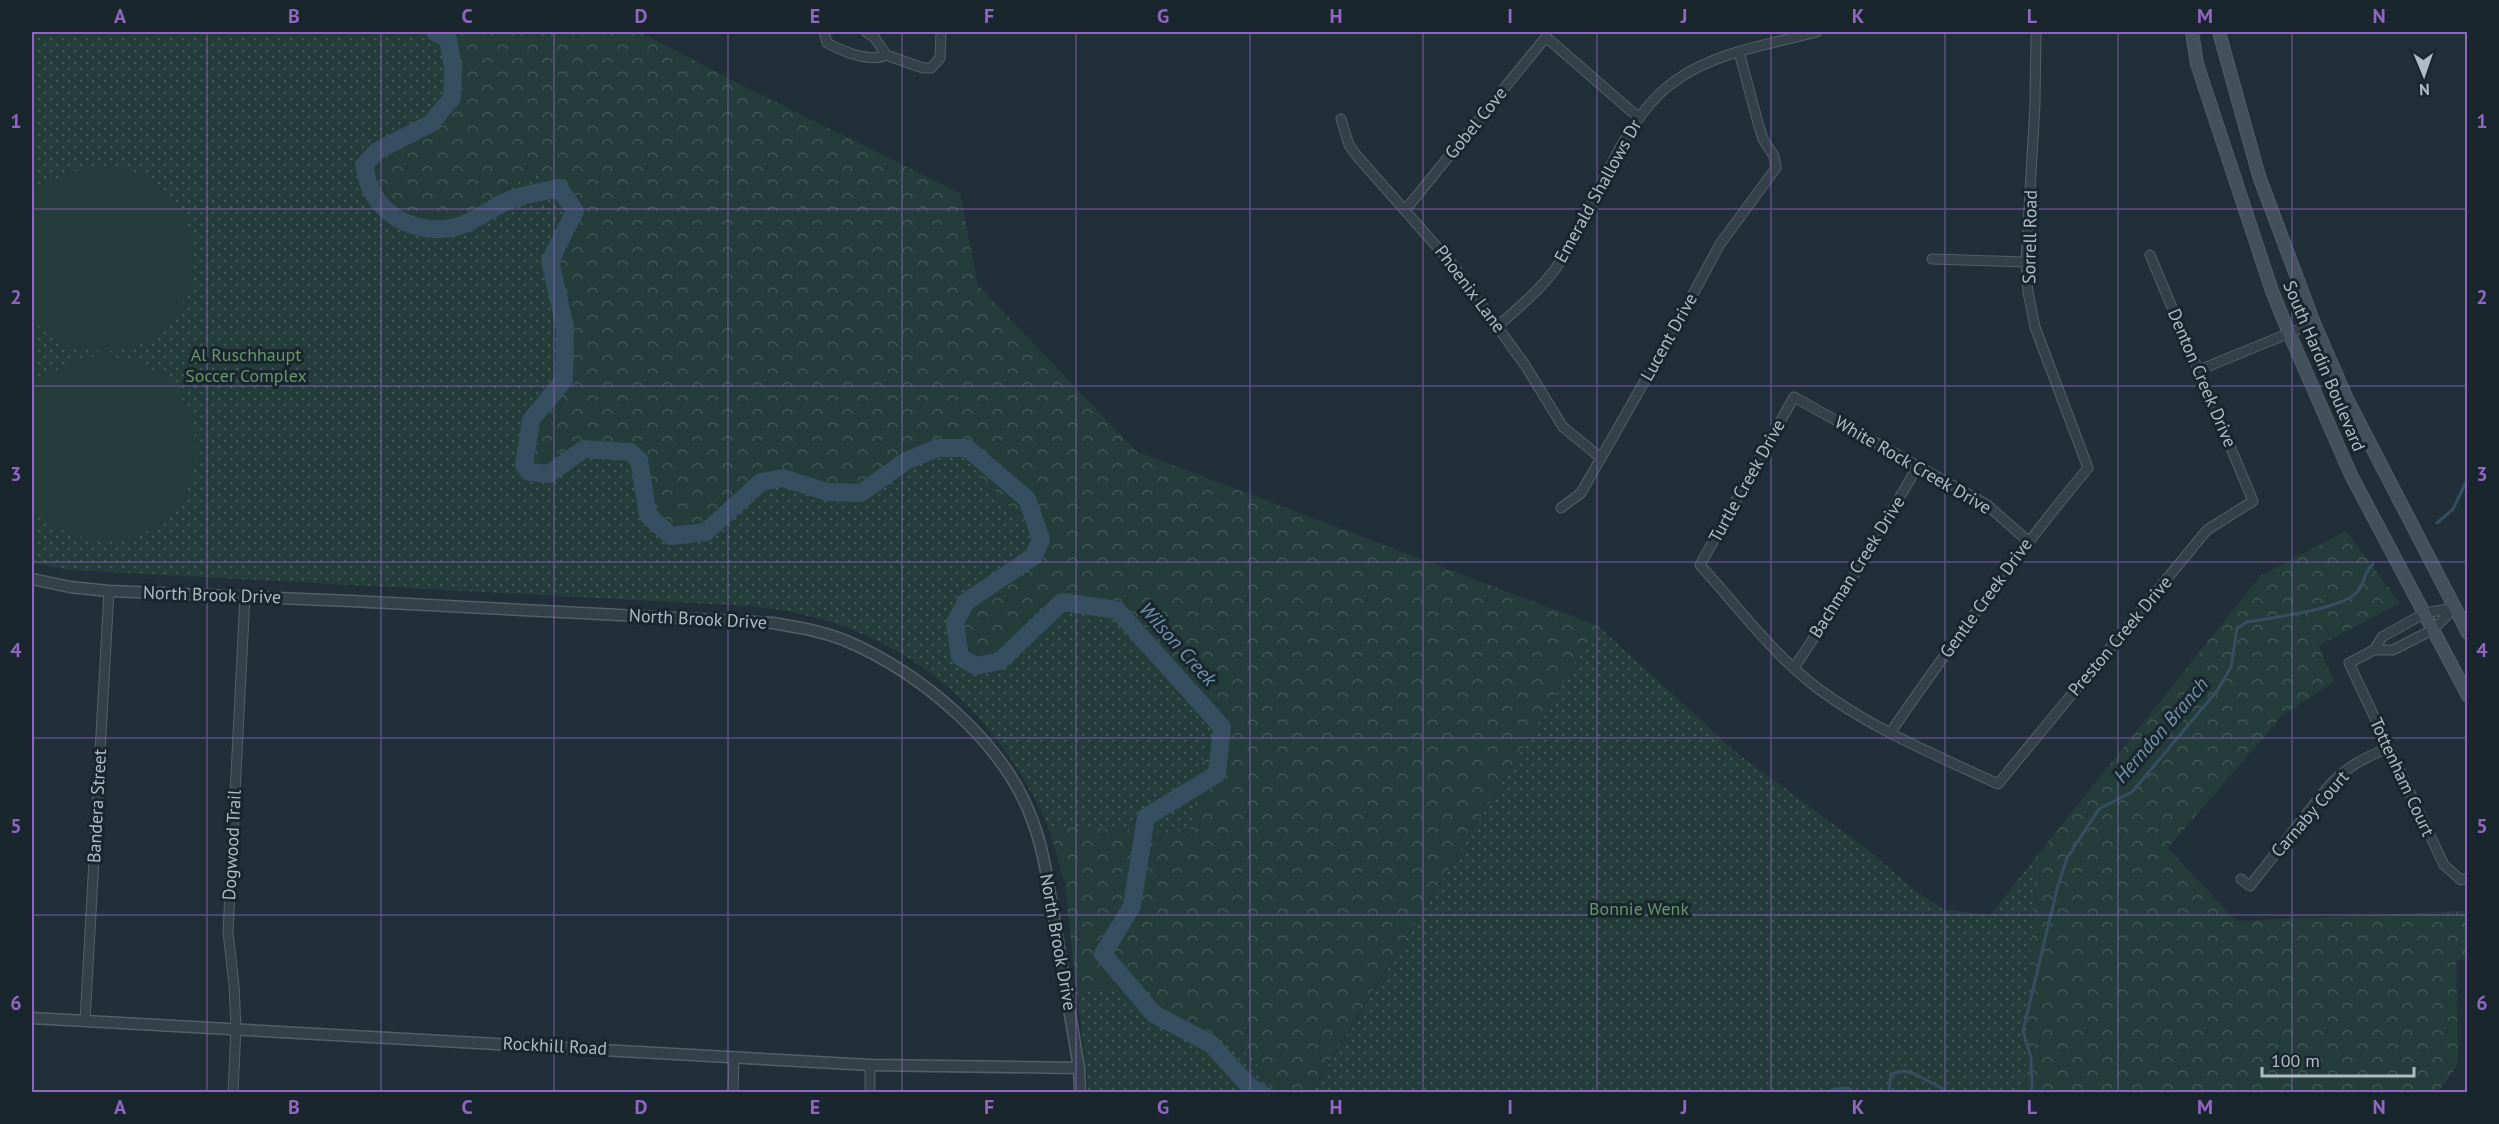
<svg xmlns="http://www.w3.org/2000/svg" width="2499" height="1124" viewBox="0 0 2499 1124" font-family="'PT Sans',sans-serif">
<style>
.grass{fill:url(#grass-dots)}
.forest{fill:url(#forest-crowns)}
.pitch{fill:#243c3a}
.lines{fill:none;stroke-linecap:round;stroke-linejoin:round}
.stream{stroke:#354e60;stroke-width:3}
.river{stroke:#354e60;stroke-width:18}
.minor-casing{stroke:#525f67;stroke-width:11}
.tertiary-casing{stroke:#525f67;stroke-width:13}
.secondary-casing{stroke:#525f67;stroke-width:14}
.minor{stroke:#354149;stroke-width:9}
.tertiary{stroke:#354149;stroke-width:10}
.secondary{stroke:#43515c;stroke-width:12}
.grid{fill:none;stroke:#9066c2;stroke-width:1.5;stroke-opacity:0.55}
.labels{text-anchor:middle;stroke-width:6;stroke-linejoin:round;paint-order:stroke}
.street-label{font-size:18px;fill:#afbcc6;stroke:#1a262e}
.park-label{font-size:18px;fill:#679669;stroke:#1a262e}
.water-label{font-size:20px;font-style:italic;fill:#7093aa;stroke:#1a262e}
.neatline{fill:none;stroke:#9066c2;stroke-width:2}
.grid-label{font-size:20px;text-anchor:middle;font-weight:bold;fill:#9066c2}
</style>
<defs>
<pattern id="grass-dots" width="8" height="8" patternUnits="userSpaceOnUse" patternTransform="scale(1.5)"><rect width="8" height="8" fill="#243c3a"/><path d="M2 2h.1M6 6h.1" fill="none" stroke="#415655" stroke-width="1.8" stroke-linecap="round"/></pattern>
<pattern id="forest-crowns" width="20" height="18" patternUnits="userSpaceOnUse" patternTransform="scale(1.5)"><rect width="20" height="18" fill="#243c3a"/><path d="M2 6a3 3 0 1 1 6 0M12 15a3 3 0 1 1 6 0" fill="none" stroke="#415655"/></pattern>
</defs>
<rect width="100%" height="100%" fill="#212f39"/>
<g class="grass">
<path d="M32 32H432L449 46 454 101 429 119 440 229 532 174 547 177 576 217 553 263 567 367 534 403 578 444 632 458 638 476 636 499 693 539 782 469 864 497 913 460 953 445 1038 539 1029 559 961 603 958 642 974 659 994 660 1041 606 1104 612 1131 626 1151 642 1171 672 1213 721 1198 781 1190 832 1048 826C990 697 889 618 747 606L70 570 32 563Z"/>
<polygon points="1598,626 1737,753 1868,850 1917,892 1943,909 1990,915 2036,857 2024,1092 1312,1092"/>
<polygon points="1076,990 1150,990 1223,1039 1252,1056 1273,1092 1088,1092 1085,1055"/>
</g>
<g class="forest">
<polygon points="432,32 640,32 743,86 960,193 978,285 1136,451 1598,626 1311,1092 1273,1092 1252,1056 1162,1008 1151,997 1150,990 1076,990 1065,883 1048,826 1190,832 1198,781 1213,721 1171,672 1151,642 1131,626 1104,612 1041,606 994,660 974,659 958,642 961,603 1029,559 1038,539 954,445 913,460 864,497 782,469 693,539 645,522 636,499 638,476 632,458 578,444 538,464 521,442 534,403 567,367 553,263 576,217 547,178 532,174 440,229 404,218 363,175 394,137 429,119 454,101 449,46"/>
<polygon points="2346,531 2400,603 2318,646 2334,682 2283,715 2168,848 2236,921 2467,911 2467,958 2456,961 2458,1064 2438,1092 2024,1092 2036,857 2260,576"/>
</g>
<g class="pitch">
<path d="M100 167C230 173 219 359 96 351 71 350 48 338 32 320V199C50 178 73 169 100 167Z"/>
<path d="M103 356C233 362 222 547 98 540 72 538 49 525 32 505V391C50 369 75 358 103 356Z"/>
</g>
<g class="lines">
<g class="stream">
<polyline points="2437,523 2453,509 2468,478"/>
<polyline points="1828,1092 1834,1089 1848,1088 1854,1092"/>
<polyline points="1889,1092 1891,1074 1904,1071 1915,1074 1949,1092"/>
<path d="M2030 1092 2032 1088 2031 1058 2023 1031 2058 885 2067 858 2099 809 2132 792 2217 691 2231 667 2237 628 2247 622C2271 618 2344 609 2358 591 2366 582 2362 574 2373 564"/>
</g>
<path class="river" d="M435 32 448 39 453 68 452 98 430 124 377 151 364 165C366 172 367 181 370 187 384 220 422 235 456 227 474 223 492 207 510 200 525 194 543 192 559 188L575 211 550 261 565 327 564 380 531 420 524 465 529 472 549 474 584 449 630 452 639 460 648 515 671 536 706 532 761 482 783 478 827 492 861 493 906 461 937 448H967L1027 499 1041 539 1034 556 966 602 955 623 960 657 976 666 1000 661 1062 602 1117 610 1222 727 1217 774 1146 817 1132 906 1103 954 1154 1014 1211 1044 1251 1088 1260 1092"/>
<defs>
<g id="minor">
<path d="M824 32 827 43C842 51 870 63 886 55L875 38 866 32"/>
<polyline points="886,55 923,68 931,68 940,58 941,32"/>
<polyline points="1341,119 1349,145 1357,156 1452,264 1525,365 1563,427 1601,458"/>
<polyline points="1406,209 1546,37 1638,117"/>
<polyline points="1932,259 2026,262"/>
<path d="M1498 326C1518 308 1540 290 1556 268 1594 213 1620 119 1675 81 1715 52 1770 44 1817 32"/>
<polyline points="2199,370 2314,323"/>
<polyline points="1561,508 1581,493 1672,333 1720,244 1776,168 1774,156 1763,139 1758,123 1739,52"/>
<path d="M2028 541 1986 504 1794 397 1700 565C1738 607 1774 656 1820 690 1874 730 1938 756 1998 784L2207 530 2253 501 2150 255"/>
<polyline points="2454,608 2434,629 2393,650 2374,650 2349,663 2444,865 2461,880 2468,878"/>
<polyline points="2374,650 2382,637 2425,613 2454,608"/>
<polyline points="1794,668 1847,587 1918,466"/>
<path d="M1890 733C1953 642 2017 553 2088 468L2035 327 2028 292 2026 262 2035 104 2036 32"/>
<path d="M2241 879 2250 886 2327 788C2344 768 2364 758 2388 748"/>
<polyline points="85,1021 109,591"/>
<polyline points="233,1092 236,1029 234,985 228,932 245,596"/>
<polyline points="733,1092 734,1058"/>
<polyline points="870,1092 870,1065"/>
</g>
<g id="tertiary">
<path d="M32 579 70 587 109 591 351 601 773 623C797 627 821 631 844 640 920 672 1005 742 1033 822 1045 854 1049 890 1055 924 1063 972 1071 1020 1079 1068L1080 1092"/>
<polyline points="32,1018 870,1065 1079,1068"/>
</g>
<g id="secondary">
<polyline points="2192,32 2197,64 2272,291 2289,333 2351,475 2468,696"/>
<polyline points="2219,32 2259,176 2314,323 2347,399 2468,633"/>
</g>
</defs>
<use href="#minor" class="minor-casing"/>
<use href="#tertiary" class="tertiary-casing"/>
<use href="#secondary" class="secondary-casing"/>
<use href="#minor" class="minor"/>
<use href="#tertiary" class="tertiary"/>
<use href="#secondary" class="secondary"/>
</g>
<path class="grid" d="M207 32V1092M381 32V1092M554 32V1092M728 32V1092M902 32V1092M1076 32V1092M1250 32V1092M1423 32V1092M1597 32V1092M1771 32V1092M1945 32V1092M2118 32V1092M2292 32V1092M32 209H2468M32 386H2468M32 562H2468M32 738H2468M32 915H2468"/>
<g class="labels">
<g class="street-label">
<text transform="translate(1476 123) rotate(-51)" y="6">Gobel Cove</text>
<text transform="translate(1598 191) rotate(-61)" y="6">Emerald Shallows Dr</text>
<text transform="translate(2030 237) rotate(-89)" y="6">Sorrell Road</text>
<text transform="translate(1470 289) rotate(53)" y="6">Phoenix Lane</text>
<text transform="translate(1669 337) rotate(-61)" y="6">Lucent Drive</text>
<text transform="translate(2324 366) rotate(67)" y="6">South Hardin Boulevard</text>
<text transform="translate(2202 378) rotate(67)" y="6">Denton Creek Drive</text>
<text transform="translate(1913 465) rotate(30)" y="6">White Rock Creek Drive</text>
<text transform="translate(1747 481) rotate(-61)" y="6">Turtle Creek Drive</text>
<text transform="translate(1857 567) rotate(-58)" y="6">Bachman Creek Drive</text>
<text transform="translate(212 595) rotate(2)" y="6">North Brook Drive</text>
<text transform="translate(1986 598) rotate(-54)" y="6">Gentle Creek Drive</text>
<text transform="translate(698 619) rotate(3)" y="6">North Brook Drive</text>
<text transform="translate(2120 636) rotate(-50)" y="6">Preston Creek Drive</text>
<text transform="translate(2402 777) rotate(65)" y="6">Tottenham Court</text>
<text transform="translate(97 806) rotate(-87)" y="6">Bandera Street</text>
<text transform="translate(2310 814) rotate(-49)" y="6">Carnaby Court</text>
<text transform="translate(232 845) rotate(-87)" y="6">Dogwood Trail</text>
<text transform="translate(1058 942) rotate(80)" y="6">North Brook Drive</text>
<text transform="translate(555 1046) rotate(3)" y="6">Rockhill Road</text>
</g>
<g class="park-label">
<text x="246" y="361">Al Ruschhaupt<tspan x="246" dy="21">Soccer Complex</tspan></text>
<text x="1639" y="915">Bonnie Wenk</text>
</g>
<g class="water-label">
<text transform="translate(1178 644) rotate(48)" y="7">Wilson Creek</text>
<text transform="translate(2161 730) rotate(-49)" y="7">Herndon Branch</text>
</g>
</g>
<rect width="2499" height="1124" fill="none" stroke="#1a262e" stroke-width="66"/>
<g transform="translate(2424 75) rotate(178)" stroke="#1a262e" stroke-width="4.5" paint-order="stroke">
<path d="M0-4.5L10 22L0 15L-10 22Z" fill="#afbcc6"/>
<text y="-9" font-size="16" font-weight="bold" text-anchor="middle" fill="#afbcc6">N</text>
</g>
<path d="M2262 1067v9h152v-9" fill="none" stroke="#afbcc6" stroke-width="3"/>
<text x="2271" y="1067" font-size="18" fill="#afbcc6" stroke="#1a262e" stroke-width="4.5" paint-order="stroke">100 m</text>
<rect x="33" y="33" width="2433" height="1058" class="neatline"/>
<g class="grid-label">
<text x="120" y="23">A</text>
<text x="294" y="23">B</text>
<text x="467" y="23">C</text>
<text x="641" y="23">D</text>
<text x="815" y="23">E</text>
<text x="989" y="23">F</text>
<text x="1163" y="23">G</text>
<text x="1336" y="23">H</text>
<text x="1510" y="23">I</text>
<text x="1684" y="23">J</text>
<text x="1858" y="23">K</text>
<text x="2032" y="23">L</text>
<text x="2205" y="23">M</text>
<text x="2379" y="23">N</text>
<text x="16" y="128">1</text>
<text x="2482" y="128">1</text>
<text x="16" y="304">2</text>
<text x="2482" y="304">2</text>
<text x="16" y="481">3</text>
<text x="2482" y="481">3</text>
<text x="16" y="657">4</text>
<text x="2482" y="657">4</text>
<text x="16" y="833">5</text>
<text x="2482" y="833">5</text>
<text x="16" y="1010">6</text>
<text x="2482" y="1010">6</text>
<text x="120" y="1114">A</text>
<text x="294" y="1114">B</text>
<text x="467" y="1114">C</text>
<text x="641" y="1114">D</text>
<text x="815" y="1114">E</text>
<text x="989" y="1114">F</text>
<text x="1163" y="1114">G</text>
<text x="1336" y="1114">H</text>
<text x="1510" y="1114">I</text>
<text x="1684" y="1114">J</text>
<text x="1858" y="1114">K</text>
<text x="2032" y="1114">L</text>
<text x="2205" y="1114">M</text>
<text x="2379" y="1114">N</text>
</g>
</svg>
